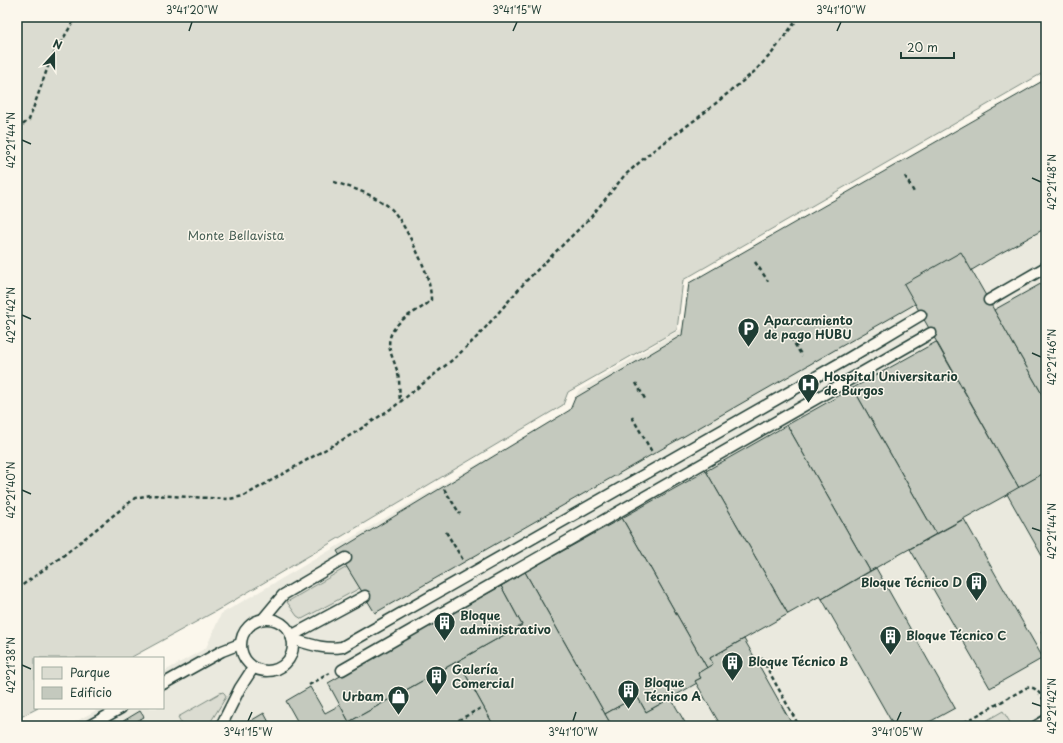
<svg xmlns="http://www.w3.org/2000/svg" width="1063" height="743" viewBox="0 0 1063 743" font-family="'Playpen Sans',sans-serif">
<style>
.built{fill:#eae9de}
.green{fill:#dbdcd1;stroke:#7d8c82}
.building{fill:#c4c9be;stroke:#1f3d34}
.lines{fill:none;stroke-linecap:round;stroke-linejoin:round}
.service-casing{stroke:#1f3d34;stroke-width:13}
.path{stroke:#1f3d34;stroke-width:2.5;stroke-dasharray:4 3;stroke-linecap:butt}
.service{stroke:#fbf7ec;stroke-width:10}
.ticks{fill:none;stroke:#1f3d34;stroke-width:1.5}
.labels{text-anchor:middle;stroke-width:3;stroke-linejoin:round;paint-order:stroke}
.park-label{font-size:12px;fill:#455d53;stroke:#fbf7ec}
.poi-label{font-size:12px;font-weight:bold;fill:#1f3d34;stroke:#fbf7ec;text-anchor:start}
.neatline{fill:none;stroke:#1f3d34;stroke-width:1.5}
.ticks-label{font-size:10px;text-anchor:middle;fill:#1f3d34}
</style>
<rect width="100%" height="100%" fill="#fbf7ec"/>
<filter id="ink" filterUnits="userSpaceOnUse"><feTurbulence type="fractalNoise" baseFrequency=".025" numOctaves="2"/><feDisplacementMap in="SourceGraphic" scale="8" xChannelSelector="R" yChannelSelector="G"/><feConvolveMatrix kernelMatrix="1 2 1 2 8 2 1 2 1" color-interpolation-filters="sRGB"/></filter>
<g filter="url(#ink)">
<polygon class="built" points="1046,79 1046,726 68,726 100,708 163,708 163,672 206,648 221,614 570,410 578,391 683,328 689,283"/>
<g class="green">
<polygon points="17,17 1046,17 1046,71 683,280 677,330 568,392 563,405 216,611 130,658 35,658 35,708 38,708 17,719"/>
<polygon points="347,567 360,588 302,619 297,616 287,602"/>
<polygon points="223,692 225,694 226,697 208,726 183,726 178,717 220,693"/>
<polygon points="1003,711 1011,724 1008,726 977,726"/>
</g>
<g class="building">
<polygon points="1046,79 1046,228 992,258 910,307 375,613 337,551 570,410 575,398 682,335 689,283"/>
<polygon points="961,252 1046,401 1046,472 1019,488 904,284"/>
<polygon points="1046,281 1046,401 994,310"/>
<polygon points="936,342 1019,488 936,534 853,388"/>
<polygon points="853,388 936,534 870,571 787,425"/>
<polygon points="787,425 870,571 822,599 820,596 788,614 706,471"/>
<polygon points="706,471 788,614 710,658 713,664 707,668 622,518"/>
<polygon points="1046,472 1046,563 1007,494"/>
<polygon points="622,518 707,668 698,673 701,678 695,681 697,683 671,698 669,695 662,699 664,702 646,712 637,696 605,714 525,572"/>
<polygon points="964,519 1043,658 990,688 910,549"/>
<polygon points="876,568 955,708 922,726 894,726 822,599"/>
<polygon points="525,572 605,714 612,726 494,726 458,661 522,625 501,586"/>
<polygon points="501,586 522,625 349,722 328,683"/>
<polygon points="1046,629 1046,640 1041,631"/>
<polygon points="744,639 756,660 793,726 721,726 695,681 701,678 698,673 713,664 710,658"/>
<polygon points="458,661 494,726 300,726 286,701 310,687 325,713 340,705 349,722"/>
<polygon points="669,695 687,726 612,726 605,714 637,696 646,712 664,702 662,699"/>
<polygon points="140,711 144,717 128,726 115,726"/>
<polygon points="264,713 271,726 242,726"/>
</g>
<g class="lines">
<defs>
<g id="service">
<polyline points="989,300 1046,267"/>
<circle cx="267" cy="645" r="26"/>
<polyline points="263,619 283,595 346,558"/>
<polyline points="291,636 365,596"/>
<path d="M292 639C309 644 325 650 342 647L849 358 921 315"/>
<polyline points="342,670 931,333"/>
<polyline points="163,684 222,651 240,644"/>
<polyline points="89,726 121,708"/>
<polyline points="221,726 240,688 253,668"/>
<polyline points="1036,726 1046,720"/>
</g>
</defs>
<use href="#service" class="service-casing"/>
<g class="path">
<polyline points="17,129 29,120 50,61 76,17"/>
<polyline points="905,176 915,194"/>
<path d="M334 182C353 188 372 194 388 206 400 214 421 258 426 273 429 282 431 291 431 300 422 310 408 313 398 324 381 343 393 354 398 374 400 382 399 393 400 402"/>
<polyline points="755,262 768,281"/>
<polyline points="791,338 802,356"/>
<polyline points="636,383 645,399"/>
<polyline points="632,417 652,452"/>
<polyline points="444,489 460,514"/>
<polyline points="446,532 463,560"/>
<polyline points="17,589 64,555 135,498 151,495 229,499 244,496 356,432 395,406 456,357 479,335 526,281 590,218 624,176 650,153 699,117 755,71 772,53 799,17"/>
<polyline points="756,660 761,657 799,726"/>
<polyline points="309,685 330,673"/>
<polyline points="459,726 457,721 483,707"/>
<path d="M835 726C842 722 847 718 853 726"/>
<path d="M958 726 1026 688C1037 685 1041 696 1046 704"/>
</g>
<use href="#service" class="service"/>
</g>
</g>
<path class="ticks" d="M189 31 192 22M513 31 517 22M837 31 841 22M22 140 31 144M1032 178 1041 182M22 315 31 319M1032 353 1041 357M22 490 31 494M1032 528 1041 531M22 665 31 669M1032 703 1041 706M248 721 252 712M573 721 576 712M897 721 901 712"/>
<defs>
<symbol id="parking-pin" viewBox="-11 -11 22 30"><path d="M0 17L-7.5 6A9.5 9.5 0 1 1 7.5 6Z" fill="#1f3d34" stroke="#fbf7ec"/><path d="M-3.5-5.5H1a3.5 3.5 0 0 1 0 7H-1V5.5H-3.5ZM-1-3.4V-.6H.8a1.4 1.4 0 0 0 0-2.8Z" fill="#fff"/></symbol>
<symbol id="hospital-pin" viewBox="-11 -11 22 30"><path d="M0 17L-7.5 6A9.5 9.5 0 1 1 7.5 6Z" fill="#1f3d34" stroke="#fbf7ec"/><path d="M-5-5h3v3.5h4V-5h3V5h-3V1.5h-4V5h-3Z" fill="#fff"/></symbol>
<symbol id="building-pin" viewBox="-11 -11 22 30"><path d="M0 17L-7.5 6A9.5 9.5 0 1 1 7.5 6Z" fill="#1f3d34" stroke="#fbf7ec"/><path d="M-4-6H4V6H1V3H-1V6H-4ZM-2.5-4.3h1.7v1.8h-1.7ZM.8-4.3h1.7v1.8H.8ZM-2.5-1h1.7V.8h-1.7ZM.8-1h1.7V.8H.8Z" fill="#fff"/></symbol>
<symbol id="shop-pin" viewBox="-11 -11 22 30"><path d="M0 17L-7.5 6A9.5 9.5 0 1 1 7.5 6Z" fill="#1f3d34" stroke="#fbf7ec"/><path d="M-5-2.5h2.3a2.7 3.5 0 0 1 5.4 0H5L5.5 6h-11ZM-1.5-2.5h3a1.5 2.3 0 0 0-3 0Z" fill="#fff"/></symbol>
</defs>
<g fill-rule="evenodd">
<use href="#parking-pin" x="736" y="316" width="25" height="34"/>
<use href="#hospital-pin" x="796" y="372" width="25" height="34"/>
<use href="#building-pin" x="964" y="570" width="25" height="34"/>
<use href="#building-pin" x="432" y="610" width="25" height="34"/>
<use href="#building-pin" x="878" y="624" width="25" height="34"/>
<use href="#building-pin" x="720" y="650" width="25" height="34"/>
<use href="#building-pin" x="424" y="664" width="25" height="34"/>
<use href="#building-pin" x="616" y="678" width="25" height="34"/>
<use href="#shop-pin" x="386" y="684" width="25" height="34"/>
</g>
<g class="labels">
<g class="park-label">
<text x="236" y="240">Monte Bellavista</text>
</g>
<g class="poi-label">
<text x="764" y="325">Aparcamiento<tspan x="764" dy="14">de pago HUBU</tspan></text>
<text x="824" y="381">Hospital Universitario<tspan x="824" dy="14">de Burgos</tspan></text>
<text x="962" y="587" text-anchor="end">Bloque Técnico D</text>
<text x="460" y="620">Bloque<tspan x="460" dy="14">administrativo</tspan></text>
<text x="906" y="640">Bloque Técnico C</text>
<text x="748" y="666">Bloque Técnico B</text>
<text x="452" y="674">Galería<tspan x="452" dy="14">Comercial</tspan></text>
<text x="644" y="687">Bloque<tspan x="644" dy="14">Técnico A</tspan></text>
<text x="384" y="701" text-anchor="end">Urbam</text>
</g>
</g>
<rect width="1063" height="743" fill="none" stroke="#fbf7ec" stroke-width="44"/>
<rect x="34" y="657" width="130" height="52" fill="#fbf7ec" stroke="#a3ada2"/>
<rect x="42" y="667" width="20" height="12" fill="#dbdcd1" stroke="#a3ada2"/>
<text x="70" y="677" font-size="12" fill="#1f3d34">Parque</text>
<rect x="42" y="687" width="20" height="12" fill="#c4c9be" stroke="#a3ada2"/>
<text x="70" y="697" font-size="12" fill="#1f3d34">Edificio</text>
<g transform="translate(54 54) rotate(21)" stroke="#fbf7ec" stroke-width="3" paint-order="stroke">
<path d="M0-3L7 15L0 10L-7 15Z" fill="#1f3d34"/>
<text y="-6" font-size="11" font-weight="bold" text-anchor="middle" fill="#1f3d34">N</text>
</g>
<path d="M901 52v6h53v-6" fill="none" stroke="#1f3d34" stroke-width="2"/>
<text x="907" y="52" font-size="12" fill="#1f3d34" stroke="#fbf7ec" stroke-width="3" paint-order="stroke">20 m</text>
<rect x="22" y="22" width="1019" height="699" class="neatline"/>
<g class="ticks-label">
<text x="192" y="14">3°41'20"W</text>
<text x="517" y="14">3°41'15"W</text>
<text x="841" y="14">3°41'10"W</text>
<text transform="translate(11 140) rotate(-90)" y="4">42°21'44"N</text>
<text transform="translate(1052 182) rotate(-90)" y="4">42°21'48"N</text>
<text transform="translate(11 315) rotate(-90)" y="4">42°21'42"N</text>
<text transform="translate(1052 357) rotate(-90)" y="4">42°21'46"N</text>
<text transform="translate(11 490) rotate(-90)" y="4">42°21'40"N</text>
<text transform="translate(1052 531) rotate(-90)" y="4">42°21'44"N</text>
<text transform="translate(11 665) rotate(-90)" y="4">42°21'38"N</text>
<text transform="translate(1052 706) rotate(-90)" y="4">42°21'42"N</text>
<text x="248" y="736">3°41'15"W</text>
<text x="573" y="736">3°41'10"W</text>
<text x="897" y="736">3°41'05"W</text>
</g>
</svg>
